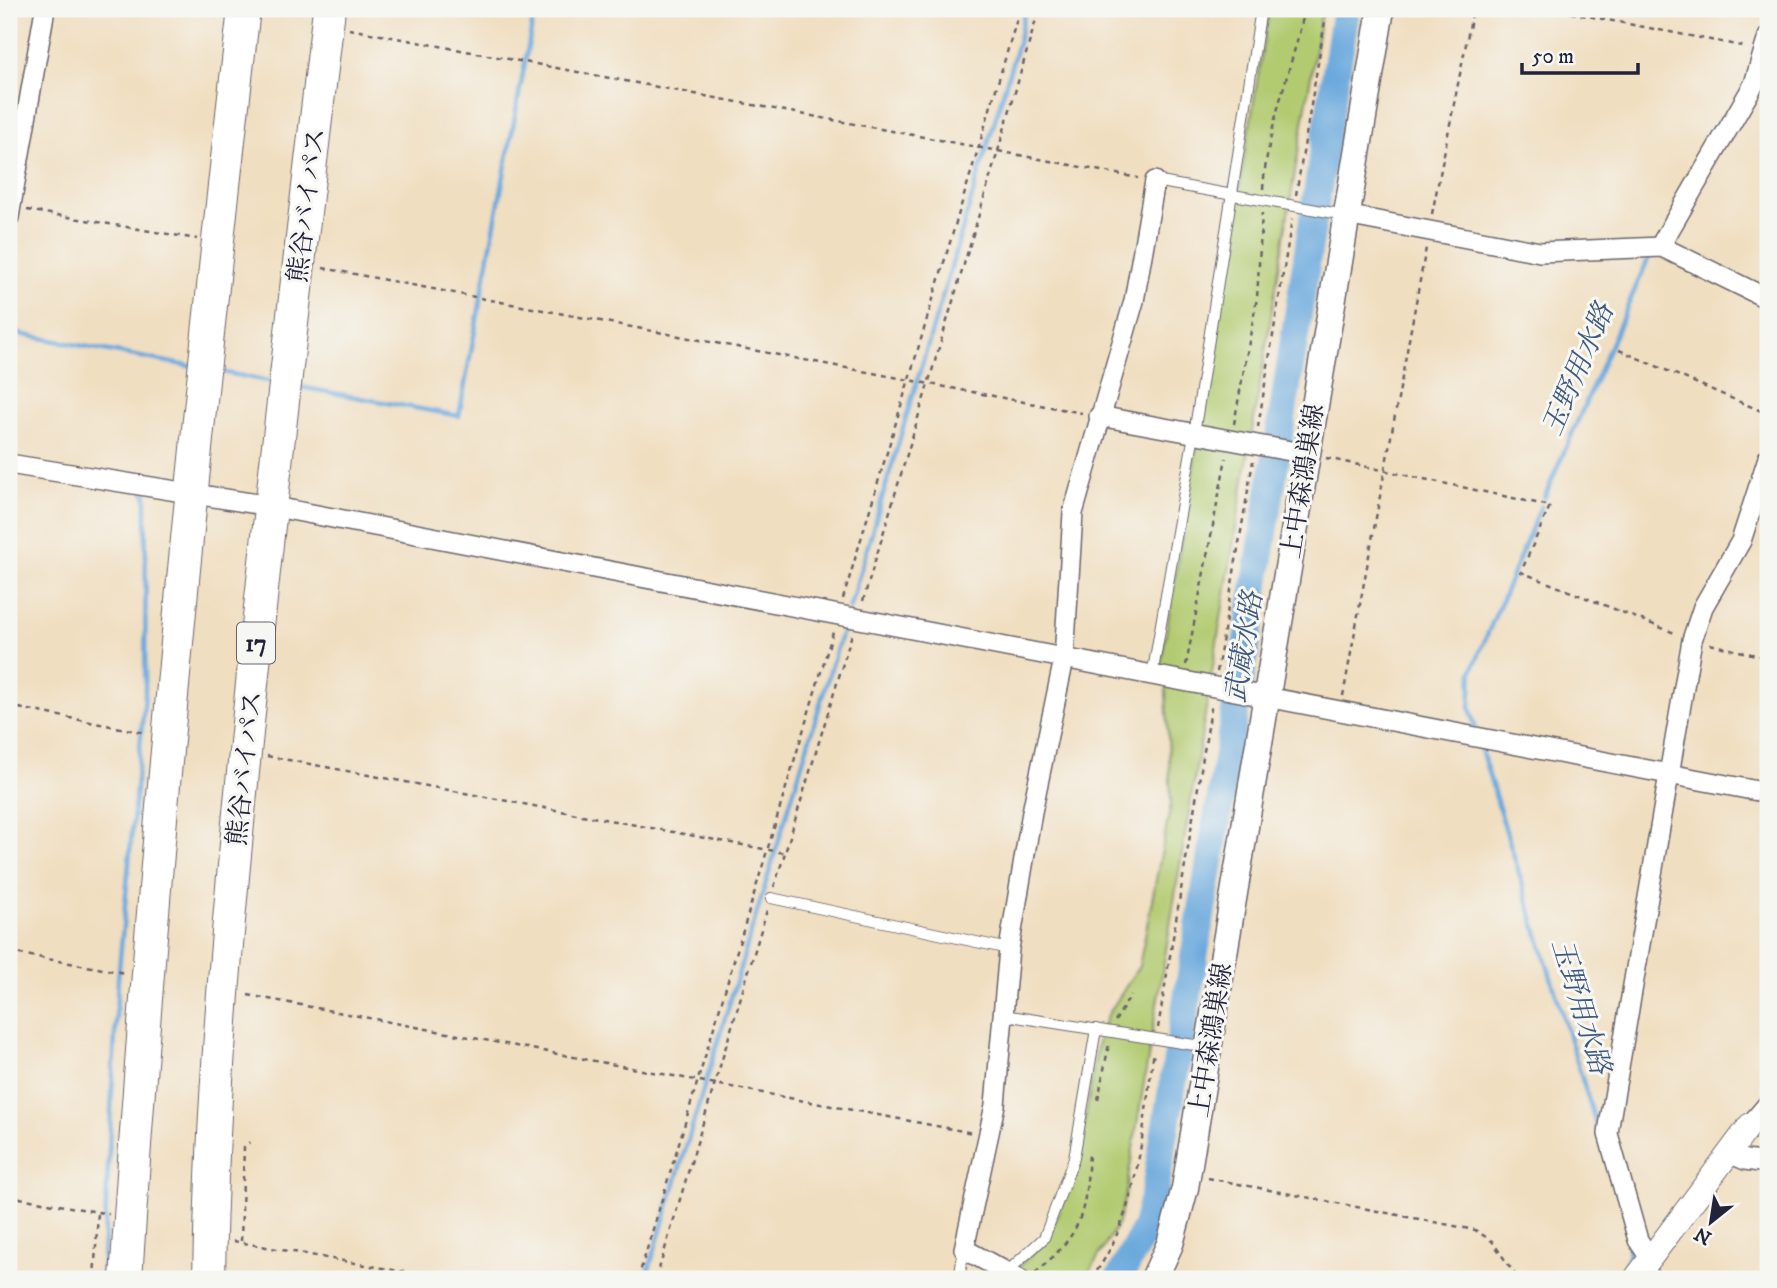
<svg xmlns="http://www.w3.org/2000/svg" width="1777" height="1288" viewBox="0 0 1777 1288" font-family="'IM FELL DW Pica','Noto Serif JP',serif">
<style>
.green{fill:#b2cb71;stroke:#6a7656;stroke-width:2}
.lines{fill:none;stroke-linecap:round;stroke-linejoin:round}
.stream{stroke:#6ba9dd;stroke-width:4.5}
.river{stroke:#6ba9dd;stroke-width:28}
.service-casing{stroke:#6a646a;stroke-width:12}
.minor-casing{stroke:#6a646a;stroke-width:22}
.tertiary-casing{stroke:#6a646a;stroke-width:25}
.secondary-casing{stroke:#6a646a;stroke-width:29}
.trunk-casing{stroke:#6a646a;stroke-width:34}
.path{stroke:#6a646a;stroke-width:2.5;stroke-dasharray:5 5;stroke-linecap:butt}
.service{stroke:#fff;stroke-width:10}
.minor{stroke:#fff;stroke-width:19}
.tertiary{stroke:#fff;stroke-width:23}
.secondary{stroke:#fff;stroke-width:26}
.trunk{stroke:#fff;stroke-width:32}
.labels{text-anchor:middle;stroke-width:6;stroke-linejoin:round;paint-order:stroke}
.shield{fill:#f6f6f2;stroke:#626272;stroke-width:2}
.shield-label{font-size:24px;font-weight:bold;fill:#22223b}
.street-label{font-size:26px;fill:#22223b;stroke:#f6f6f2}
.water-label{font-size:28px;font-style:italic;fill:#3f587c;stroke:#f6f6f2}
</style>
<rect width="100%" height="100%" fill="#f6f6f2"/>
<filter id="ink" filterUnits="userSpaceOnUse"><feTurbulence type="fractalNoise" baseFrequency=".0143" numOctaves="2"/><feDisplacementMap in="SourceGraphic" scale="14" xChannelSelector="R" yChannelSelector="G"/><feConvolveMatrix kernelMatrix="1 2 1 2 8 2 1 2 1" color-interpolation-filters="sRGB"/></filter>
<filter id="wash" filterUnits="userSpaceOnUse"><feTurbulence type="fractalNoise" baseFrequency=".00686" numOctaves="4" result="noise"/><feDisplacementMap in="SourceGraphic" scale="28" xChannelSelector="R" yChannelSelector="G"/><feGaussianBlur stdDeviation="1.57" result="paint"/><feColorMatrix in="noise" values="0 0 0 0 0 0 0 0 0 0 0 0 0 0 0 0 0 1.4 0 .05"/><feComposite in="paint" operator="in"/></filter>
<g filter="url(#wash)">
<rect width="100%" height="100%" fill="#f0dec0"/>
<polygon class="green" points="1269,9 1322,9 1125,1197 1117,1225 1085,1279 1006,1279 1048,1239 1078,1164 1098,1042 1106,1018 1139,966 1171,804 1166,691 1169,672 1160,670"/>
<g class="lines">
<g class="stream">
<polyline points="1765,31 1768,19"/>
<polyline points="9,332 194,367"/>
<polyline points="216,371 273,382"/>
<polyline points="295,386 459,416 535,9"/>
<polyline points="1544,498 1649,257"/>
<polyline points="849,609 1018,43 1025,9"/>
<polyline points="1475,727 1470,708 1472,671 1541,506"/>
<polyline points="1480,746 1600,1137"/>
<polyline points="102,1279 118,979 145,694 146,494 144,493"/>
<polyline points="646,1279 844,625"/>
<polyline points="1619,1279 1628,1257 1629,1240"/>
</g>
<polyline class="river" points="1119,1279 1146,1227 1156,1185 1249,628 1346,9"/>
</g>
</g>
<g filter="url(#ink)">
<g class="lines">
<defs>
<g id="service">
<polyline points="1155,181 1345,215"/>
<polyline points="1152,676 1194,434 1261,9"/>
<polyline points="771,898 1009,949"/>
<polyline points="1004,1015 1207,1047"/>
<polyline points="959,1279 964,1249"/>
<polyline points="999,1279 1044,1238 1074,1158 1096,1029"/>
</g>
<g id="minor">
<polyline points="1346,215 1540,252 1662,247 1768,299"/>
<polyline points="9,217 45,9"/>
<polyline points="1662,247 1663,241 1754,84 1768,37"/>
<polyline points="1099,416 1307,454"/>
<polyline points="9,464 270,506 1768,793"/>
<polyline points="1750,1125 1768,1104"/>
<polyline points="1729,1153 1745,1160 1768,1163"/>
<polyline points="1650,1258 1638,1240 1608,1134 1609,1126 1692,640 1703,607 1741,541 1768,458"/>
<polyline points="1019,1279 964,1249 995,1105 1009,949 1032,812 1064,659 1073,513 1134,301 1155,181"/>
</g>
<polyline id="tertiary" points="1635,1279 1750,1125"/>
<polyline id="secondary" points="1154,1279 1170,1244 1185,1188 1381,9"/>
<g id="trunk">
<path d="M126 1279C153 854 195 432 244 9"/>
<path d="M209 1279C212 1093 229 908 248 723 272 484 301 247 329 9"/>
</g>
</defs>
<use href="#service" class="service-casing"/>
<use href="#minor" class="minor-casing"/>
<use href="#tertiary" class="tertiary-casing"/>
<use href="#secondary" class="secondary-casing"/>
<use href="#trunk" class="trunk-casing"/>
<g class="path">
<polyline points="1551,9 1747,47"/>
<polyline points="349,29 998,151 1039,9"/>
<path d="M1263 189C1267 128 1292 68 1305 9"/>
<polyline points="1296,195 1327,9"/>
<polyline points="27,210 197,239"/>
<polyline points="1432,214 1473,9"/>
<polyline points="323,268 1082,413"/>
<polyline points="1619,350 1768,414"/>
<polyline points="1234,424 1257,298 1262,213"/>
<polyline points="1258,427 1292,219"/>
<polyline points="1326,458 1550,506 1521,572 1677,634"/>
<polyline points="843,599 1020,9"/>
<polyline points="863,601 998,151 1138,178"/>
<polyline points="1710,644 1768,658"/>
<polyline points="1186,665 1226,458"/>
<polyline points="1217,672 1253,461"/>
<polyline points="1343,696 1426,248"/>
<polyline points="9,706 146,733"/>
<polyline points="267,756 785,853 852,634"/>
<polyline points="774,887 785,853"/>
<polyline points="9,952 125,973"/>
<polyline points="248,995 973,1133"/>
<polyline points="1115,1021 1131,995"/>
<polyline points="1158,1028 1212,703"/>
<polyline points="1098,1100 1109,1044"/>
<polyline points="1208,1178 1475,1230 1492,1241 1518,1279"/>
<polyline points="9,1196 109,1214"/>
<polyline points="233,1241 443,1279"/>
<polyline points="241,1241 244,1147 250,1142"/>
<path d="M1035 1273C1083 1232 1085 1216 1089 1154"/>
<polyline points="94,1279 98,1213"/>
<polyline points="638,1279 833,632"/>
<polyline points="656,1279 767,910"/>
<path d="M1091 1279C1140 1215 1142 1129 1154 1051"/>
</g>
<use href="#service" class="service"/>
<use href="#minor" class="minor"/>
<use href="#tertiary" class="tertiary"/>
<use href="#secondary" class="secondary"/>
<use href="#trunk" class="trunk"/>
</g>
</g>
<g class="labels">
<rect class="shield" x="237" y="622.5" width="38" height="41" rx="5"/>
<g class="shield-label">
<text x="256" y="651">17</text>
</g>
<g class="street-label">
<text transform="translate(306 205) rotate(-83)" y="9">熊谷バイパス</text>
<text transform="translate(1302 481) rotate(-81)" y="9">上中森鴻巣線</text>
<text transform="translate(244 768) rotate(-84)" y="9">熊谷バイパス</text>
<text transform="translate(1210 1040) rotate(-81)" y="9">上中森鴻巣線</text>
</g>
<g class="water-label">
<text transform="translate(1577 369) rotate(-67)" y="10">玉野用水路</text>
<text transform="translate(1243 647) rotate(-81)" y="10">武蔵水路</text>
<text transform="translate(1582 1006) rotate(73)" y="10">玉野用水路</text>
</g>
</g>
<rect width="1777" height="1288" fill="none" stroke="#f6f6f2" stroke-width="35"/>
<g transform="translate(1711 1222) rotate(210)" stroke="#f6f6f2" stroke-width="5" paint-order="stroke">
<path d="M0-5L12 26L0 18L-12 26Z" fill="#22223b"/>
<text y="-10" font-size="19" font-weight="bold" text-anchor="middle" fill="#22223b">N</text>
</g>
<path d="M1522 63v10h116v-10" fill="none" stroke="#22223b" stroke-width="3.5"/>
<text x="1532" y="63" font-size="21" fill="#22223b" stroke="#f6f6f2" stroke-width="5" paint-order="stroke">50 m</text>
</svg>
